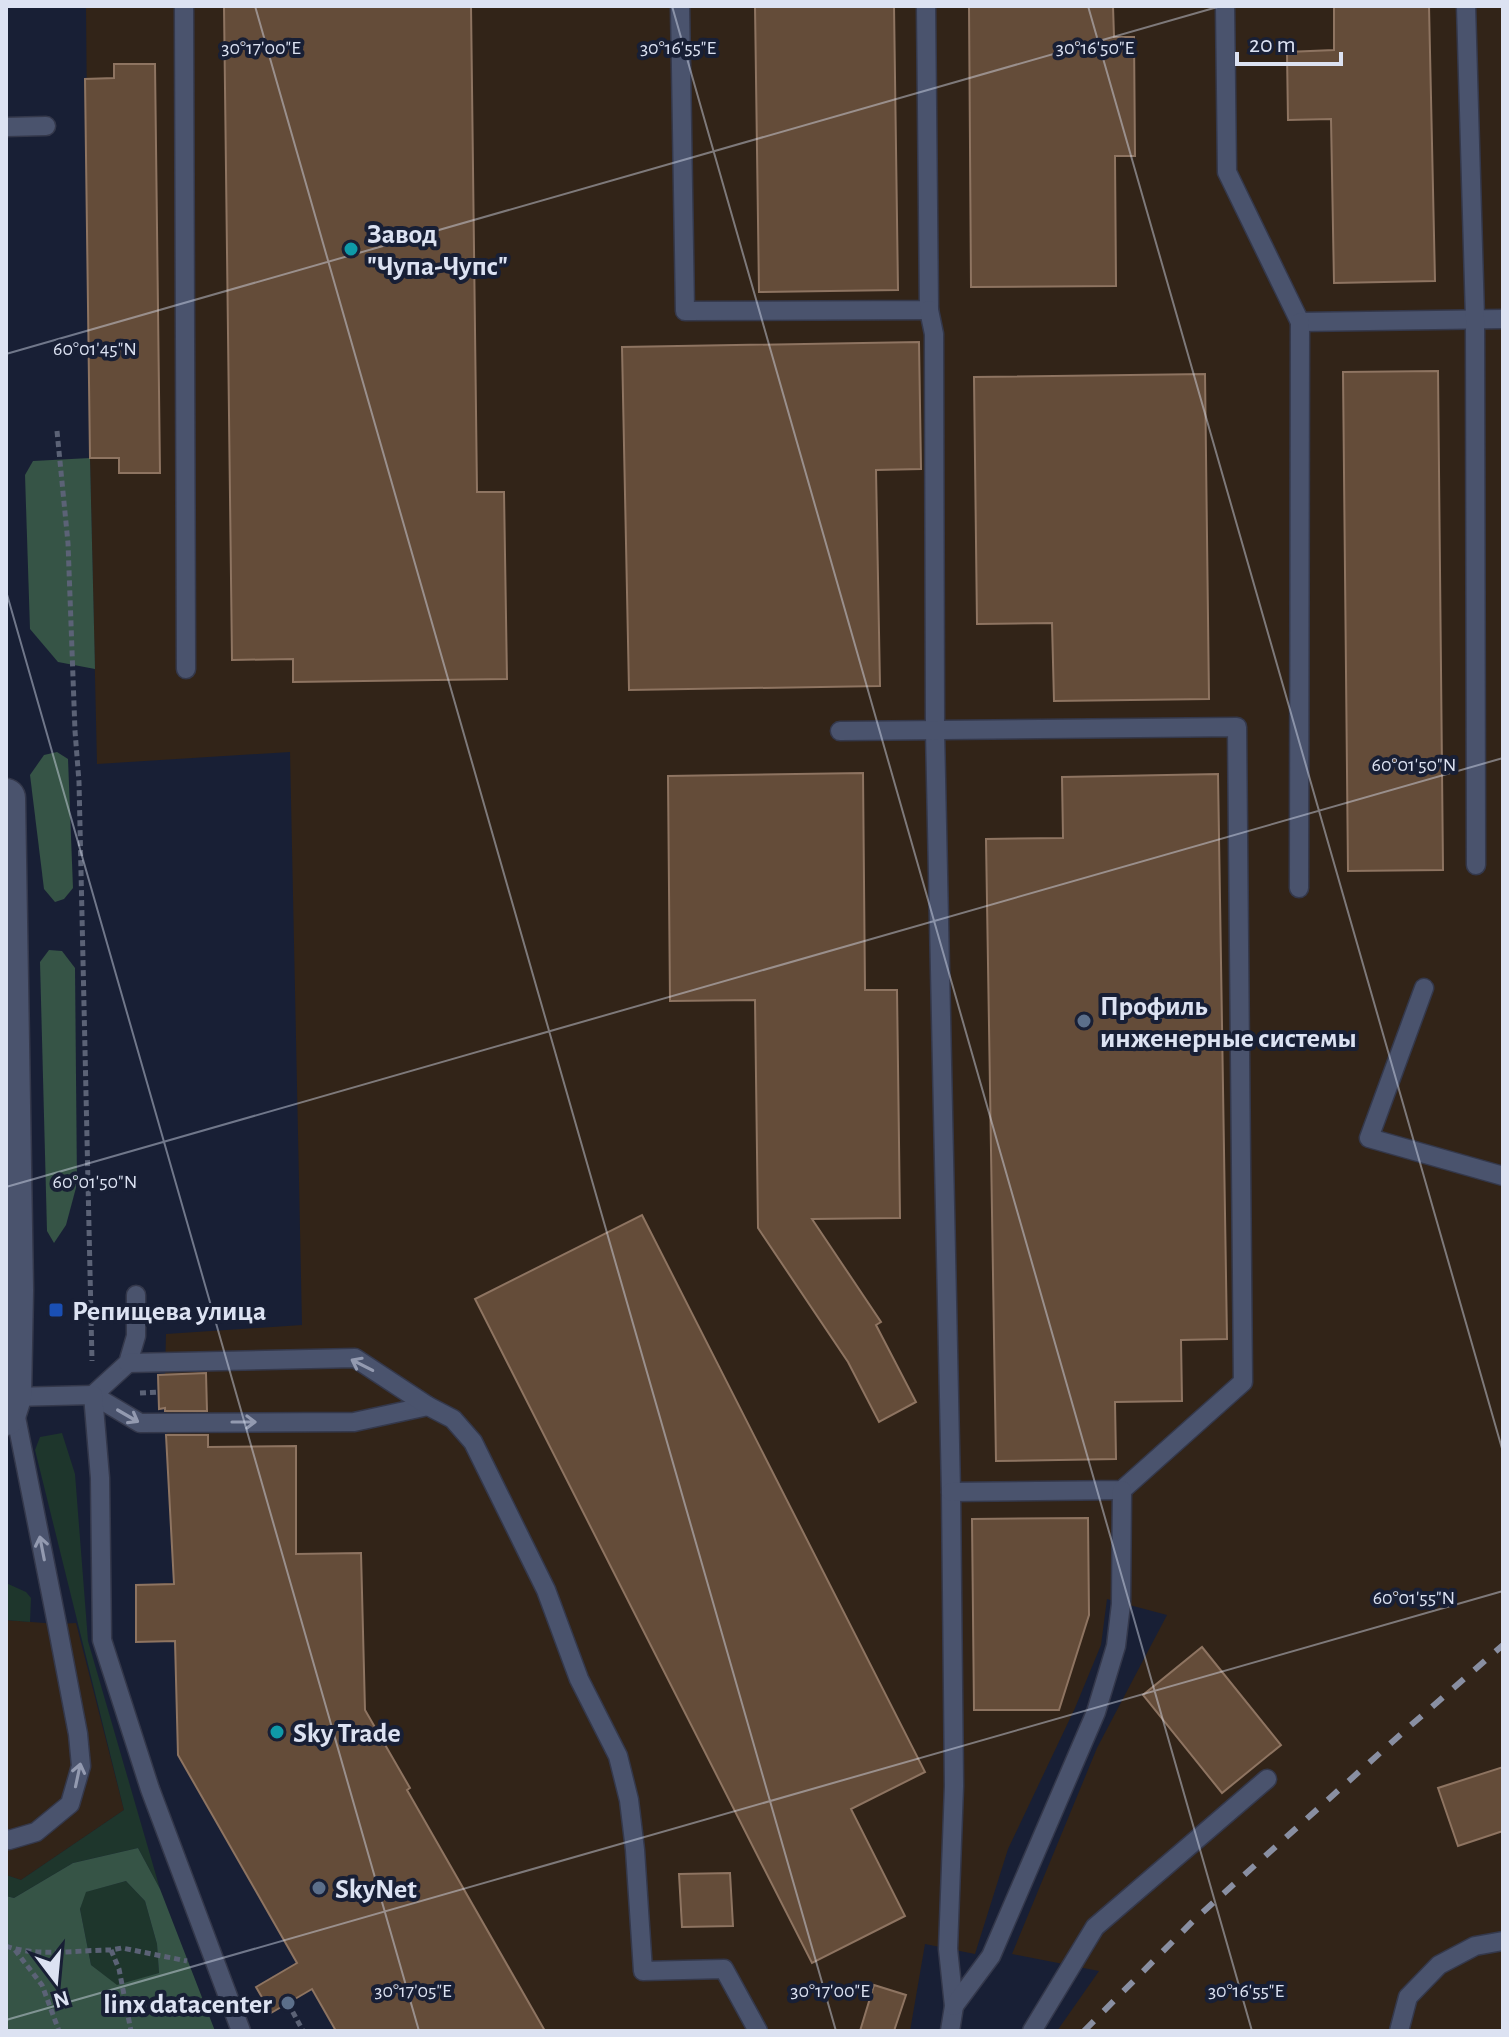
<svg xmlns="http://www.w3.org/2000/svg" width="1509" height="2037" viewBox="0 0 1509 2037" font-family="'Alegreya Sans',sans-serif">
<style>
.industrial{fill:#322418}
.green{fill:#1e362c}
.forest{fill:#365446;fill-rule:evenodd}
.building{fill:#644c39;stroke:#8e7461;stroke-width:2}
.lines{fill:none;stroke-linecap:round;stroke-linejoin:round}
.lane-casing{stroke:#34384b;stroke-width:21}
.street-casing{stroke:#34384b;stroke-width:41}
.path{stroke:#5b6276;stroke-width:5;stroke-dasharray:6 4;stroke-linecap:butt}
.lane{stroke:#4a536d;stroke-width:18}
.street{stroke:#4a536d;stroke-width:38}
.rail{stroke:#898fa2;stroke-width:6;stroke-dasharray:14 14;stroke-linecap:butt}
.oneway{stroke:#939ab0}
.ticks{fill:none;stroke:#dce2f2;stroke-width:2;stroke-opacity:0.45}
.culture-dot{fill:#0f9aa8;stroke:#181f35;stroke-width:3}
.service-dot{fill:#5c6f8a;stroke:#181f35;stroke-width:3}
.transit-dot{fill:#1a4fb4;stroke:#181f35;stroke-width:3}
.labels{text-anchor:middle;stroke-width:8;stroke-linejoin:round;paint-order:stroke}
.poi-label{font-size:28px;font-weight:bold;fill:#dce2f2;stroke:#181f35;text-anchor:start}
.ticks-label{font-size:20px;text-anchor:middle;fill:#dce2f2;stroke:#181f35;stroke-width:8;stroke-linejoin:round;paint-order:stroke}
</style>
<rect width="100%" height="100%" fill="#181f35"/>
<g class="industrial">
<polygon points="86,6 1503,6 1503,2031 1057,2031 1099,1971 1012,1954 1097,1748 1167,1615 1107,1599 1101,1645 1075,1708 1008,1849 975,1954 925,1944 910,2031 336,2031 312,1989 271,2013 256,1987 297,1963 178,1755 175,1615 136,1615 136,1585 174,1583 166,1409 159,1409 159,1392 158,1375 165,1374 166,1334 302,1325 290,752 97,764 90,458"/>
<polygon points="6,1620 57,1624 76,1623 124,1810 21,1880 6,1875"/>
</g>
<g class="green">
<polygon points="62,1433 75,1474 88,1641 160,1889 138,1848 73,1863 14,1898 6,1896 6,1875 21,1880 124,1810 35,1450 40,1437"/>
<polygon points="6,1583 26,1592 31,1598 30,1622 6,1620"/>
<polygon points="126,1881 145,1901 157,1944 159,1973 117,1986 91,1965 80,1909 85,1892"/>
</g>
<g class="forest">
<polygon points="90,458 95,669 58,662 30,629 25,475 33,461"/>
<polygon points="57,752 68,759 73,888 64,899 55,902 44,889 30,775 44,755"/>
<polygon points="49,950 62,951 75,968 77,1184 66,1225 54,1243 47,1231 40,962"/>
<path d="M138 1848 160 1889 215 2031H6V1896L14 1898 73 1863ZM126 1881 145 1901 157 1944 159 1973 117 1985 91 1965 80 1909 86 1892Z"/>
</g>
<g class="building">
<polygon points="224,6 471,6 477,492 504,492 507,679 293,682 293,659 232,660"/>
<polygon points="755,6 894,6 898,290 759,292"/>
<polygon points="969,6 1113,6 1114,37 1134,37 1135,156 1115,156 1116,286 971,287"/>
<polygon points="1334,6 1429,6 1435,281 1334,283 1331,119 1288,120 1287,52 1334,50"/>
<polygon points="114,64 155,64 160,473 119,473 119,458 90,458 85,79 114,78"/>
<polygon points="919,342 921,469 876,470 880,686 629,690 622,347"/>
<polygon points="1438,371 1443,870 1348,871 1343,372"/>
<polygon points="1205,374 1209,699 1054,701 1052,623 977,624 974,377"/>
<polygon points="863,773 865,990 897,990 900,1218 812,1219 881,1322 876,1325 916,1402 879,1422 848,1362 758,1228 755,1000 670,1001 668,776"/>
<polygon points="1218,774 1227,1339 1181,1340 1182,1401 1115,1402 1116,1459 996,1461 986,839 1063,838 1062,777"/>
<polygon points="642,1215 925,1772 851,1809 905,1916 812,1963 475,1299"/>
<polygon points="206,1373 207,1411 165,1411 165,1408 159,1409 158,1375"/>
<polygon points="166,1435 208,1435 208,1447 296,1446 296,1554 361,1553 365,1710 410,1788 407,1790 545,2031 336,2031 312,1989 271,2013 256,1987 297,1963 178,1755 175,1641 136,1642 136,1585 174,1584"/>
<polygon points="1088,1518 1089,1615 1059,1710 974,1710 972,1519"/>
<polygon points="1202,1647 1281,1745 1222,1793 1143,1695"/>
<polygon points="1503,1767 1503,1831 1458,1846 1438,1788"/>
<polygon points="730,1873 733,1926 682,1927 679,1874"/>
<polygon points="874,1985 906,1995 894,2031 860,2031"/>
</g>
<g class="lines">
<defs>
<g id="lane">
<polyline points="184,6 186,669"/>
<polyline points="680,6 685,311 929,310 926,6"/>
<polyline points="1225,6 1227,172 1300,322 1503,319"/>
<polyline points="1466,6 1475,318 1476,865"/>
<polyline points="6,127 46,126"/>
<polyline points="929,310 934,334 935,731 951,1492 954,1786 948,1949 954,2006 950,2031"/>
<polyline points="840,731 1237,727 1243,1382 1122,1490 951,1492"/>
<polyline points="1299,888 1300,322"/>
<polyline points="1424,988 1369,1138 1503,1176"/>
<polyline points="136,1295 136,1336 128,1363 93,1395 140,1423 354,1422 428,1406"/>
<polyline points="128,1363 355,1358 428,1406 453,1419 473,1442 546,1590 579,1679 618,1756 629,1800 635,1850 643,1971 724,1969 758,2031"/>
<polyline points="6,1839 9,1840 36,1832 70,1804 81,1766 78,1734 57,1624 12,1397 93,1395 100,1478 102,1640 150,1789 241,2031"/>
<polyline points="954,2006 991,1956 1096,1712 1116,1646 1121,1604 1122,1490"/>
<polyline points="1032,2031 1095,1927 1267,1779"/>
<polyline points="1399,2031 1408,1997 1439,1965 1475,1946 1503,1941"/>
</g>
<polyline id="street" points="6,798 14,1290 12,1397 6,1416"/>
</defs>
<use href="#lane" class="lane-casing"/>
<use href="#street" class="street-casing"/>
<g class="path">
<polyline points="57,431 68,543 75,731 79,782 92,1361"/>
<polyline points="140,1393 159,1392"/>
<path d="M6 1946C35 1957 79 1950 111 1950L122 1948 187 1961"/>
<polyline points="15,1950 42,1985 59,2031"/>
<polyline points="111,1950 119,1969 131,2031"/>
<polyline points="288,2003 303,2031"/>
</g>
<use href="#lane" class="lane"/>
<use href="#street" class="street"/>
<polyline class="rail" points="1084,2031 1194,1920 1410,1726 1503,1645"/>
</g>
<defs><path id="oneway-shaft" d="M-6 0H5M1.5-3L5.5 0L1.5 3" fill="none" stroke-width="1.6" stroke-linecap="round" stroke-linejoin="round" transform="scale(2)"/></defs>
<g class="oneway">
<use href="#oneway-shaft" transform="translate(362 1365) rotate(-153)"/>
<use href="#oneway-shaft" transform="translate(128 1416) rotate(30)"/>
<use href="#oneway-shaft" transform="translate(244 1422)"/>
<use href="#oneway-shaft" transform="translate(42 1548) rotate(-101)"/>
<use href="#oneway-shaft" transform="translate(78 1775) rotate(-78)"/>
</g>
<path class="ticks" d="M255 6 836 2031M672 6 1252 2031M1088 6 1503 1452M6 354 1221 6M6 591 419 2031M6 1187 1503 758M6 2020 1503 1591"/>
<g class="culture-dot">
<circle cx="351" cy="249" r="8"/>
<circle cx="277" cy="1732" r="8"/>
</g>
<g class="service-dot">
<circle cx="1084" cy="1021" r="8"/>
<circle cx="319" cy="1888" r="8"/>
<circle cx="288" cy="2003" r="8"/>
</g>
<rect class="transit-dot" x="48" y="1302" width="16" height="16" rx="4"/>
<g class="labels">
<g class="poi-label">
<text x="367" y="243">Завод<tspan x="367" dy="32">"Чупа-Чупс"</tspan></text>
<text x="1100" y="1015">Профиль<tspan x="1100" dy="32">инженерные системы</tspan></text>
<text x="72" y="1320">Репищева улица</text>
<text x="293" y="1742">Sky Trade</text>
<text x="335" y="1898">SkyNet</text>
<text x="272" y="2013" text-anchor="end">linx datacenter</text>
</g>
</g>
<g class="ticks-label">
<text x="261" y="54">30°17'00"E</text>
<text x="678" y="54">30°16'55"E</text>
<text x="1095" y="54">30°16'50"E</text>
<text x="95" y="355">60°01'45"N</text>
<text x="1414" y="771">60°01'50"N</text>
<text x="95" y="1188">60°01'50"N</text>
<text x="1414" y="1604">60°01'55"N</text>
<text x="413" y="1997">30°17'05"E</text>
<text x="830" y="1997">30°17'00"E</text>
<text x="1246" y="1997">30°16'55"E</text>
</g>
<rect width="1509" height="2037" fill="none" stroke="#dce2f2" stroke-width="16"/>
<g transform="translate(56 1981) rotate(164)" stroke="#181f35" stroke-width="6" paint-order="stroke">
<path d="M0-6L14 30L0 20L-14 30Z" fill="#dce2f2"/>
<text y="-12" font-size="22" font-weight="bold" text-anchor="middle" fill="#dce2f2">N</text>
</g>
<path d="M1237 52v12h104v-12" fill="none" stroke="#dce2f2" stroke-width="4"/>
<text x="1249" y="52" font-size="24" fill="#dce2f2" stroke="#181f35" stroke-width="6" paint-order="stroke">20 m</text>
</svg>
